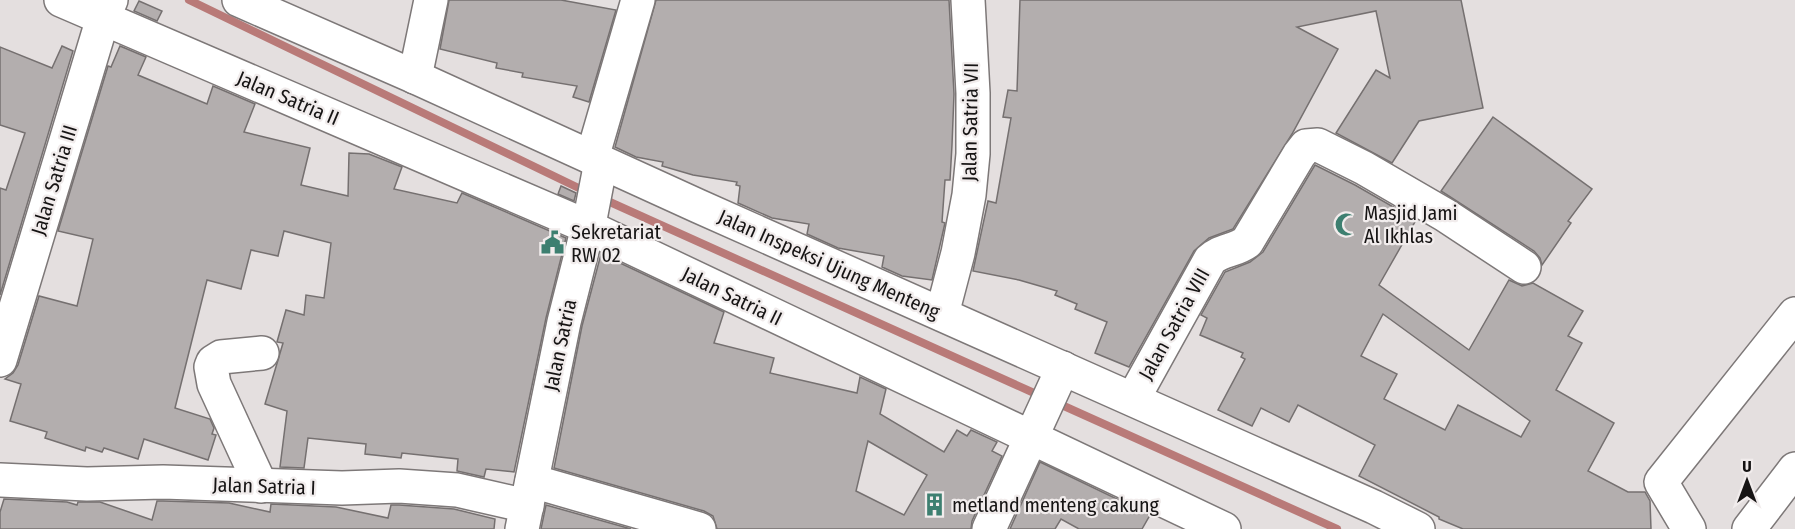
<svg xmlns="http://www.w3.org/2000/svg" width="1795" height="529" viewBox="0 0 1795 529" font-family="'Fira Sans Condensed',sans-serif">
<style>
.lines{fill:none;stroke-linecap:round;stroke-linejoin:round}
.stream{stroke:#b97a78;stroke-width:8}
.building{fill:#b3aeae;stroke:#757070;stroke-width:1.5;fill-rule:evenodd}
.minor-casing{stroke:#7d7878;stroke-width:36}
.minor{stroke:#fff;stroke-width:33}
.labels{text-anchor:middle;stroke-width:4.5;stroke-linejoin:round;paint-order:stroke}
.street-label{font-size:20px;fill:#161414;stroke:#f1ecec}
.poi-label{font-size:20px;fill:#161414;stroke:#f1ecec;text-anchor:start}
</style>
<rect width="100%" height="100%" fill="#e4dfdf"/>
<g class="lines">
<g class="stream">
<polyline points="189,0 589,193"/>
<polyline points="601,198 1043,397"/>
<polyline points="1055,402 1337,529"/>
</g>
</g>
<g class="building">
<polygon points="449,0 561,0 616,10 589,102 573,97 577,86 522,77 523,73 496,68 497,63 440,49"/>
<polygon points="656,0 949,0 954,94 952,145 950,180 945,180 942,222 945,223 932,280 902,276 882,267 884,256 838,248 807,234 809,224 772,218 738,203 740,186 736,185 737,182 693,175 662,166 663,162 636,157 615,147"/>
<polygon points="1020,0 1461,0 1483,108 1419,121 1392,163 1336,133 1376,70 1390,78 1376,11 1297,27 1338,49 1292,134 1233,229 1209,238 1194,251 1129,367 1095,353 1107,322 1075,309 1077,304 1055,295 1057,291 1019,280 973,271 988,201 996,203 1011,118 1003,117 1008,90 1017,91"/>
<polygon points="139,1 162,11 157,21 134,11"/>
<polygon points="62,46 73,51 0,295 0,188 6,190 25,133 0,125 0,47 52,68"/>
<polygon points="120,46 146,57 138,75 207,104 213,86 255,104 244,132 310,148 301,185 348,196 349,153 369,154 402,167 394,189 457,203 462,193 566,238 546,318 514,472 486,469 484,477 457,471 458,459 402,453 401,458 365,454 366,444 308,438 304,468 280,467 287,411 265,404 283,343 277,342 286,310 304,315 306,295 324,298 331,243 284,231 278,256 251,250 241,289 207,280 175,408 210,419 214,428 212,434 216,435 208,460 144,439 138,459 104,448 102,452 86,447 85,451 45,438 47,432 10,421 21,384 5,379 13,373 18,365 39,296 77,306 93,239 58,231 108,66 111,67"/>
<polygon points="1493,117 1592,189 1568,221 1571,223 1542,265 1540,258 1534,251 1441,191"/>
<path d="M1315 165 1355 185 1416 220 1379 285 1469 350 1509 280 1522 286 1533 283 1583 311 1568 336 1582 343 1556 390 1614 423 1588 471 1628 492H1645L1650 501 1651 529H1463L1439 519V517L1359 476 1375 445 1298 405 1289 422 1261 408 1252 426 1218 410 1245 359 1241 357 1243 353 1200 335 1207 318 1201 315 1225 272 1250 262 1263 252ZM1383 314 1530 421 1521 437 1458 405 1445 430 1384 399 1397 374 1361 356Z"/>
<polygon points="561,186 576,193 574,201 558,194"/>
<path d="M601 254 724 312 714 343 774 358 770 373 857 393 860 377 886 389 880 414 944 452 957 430 967 436 971 430 997 442 992 451 1002 456 972 521 971 529H717L713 516 704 511 554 468 582 326ZM868 441 927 475 904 515 856 491Z"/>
<polygon points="1040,462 1150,515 1142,529 1079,529 1061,519 1055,529 1010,529"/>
<polygon points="4,499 67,502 77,505 78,502 100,502 152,520 157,501 163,501 229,503 270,512 271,504 336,507 388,518 391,505 399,505 454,509 495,519 494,529 0,529 0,512"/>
<polygon points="546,505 631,529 541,529"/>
</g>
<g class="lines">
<defs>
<g id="minor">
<polyline points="61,0 586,226 1224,529"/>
<polyline points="239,0 415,77 698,206 1374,507 1418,529"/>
<polyline points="415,77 431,0"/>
<polyline points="592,158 638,0"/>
<polyline points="942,314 958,253 969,195 973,154 973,93 968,0"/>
<polyline points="0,360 103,18 111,0"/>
<path d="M1133 399 1210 260C1220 250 1235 251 1247 242L1299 155 1306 146 1318 145 1364 168 1445 215 1524 267"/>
<polyline points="0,480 87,484 163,482 342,488 399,486 457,490 527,506"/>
<polyline points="532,481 699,529"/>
<polyline points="261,486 214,384 211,367 213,362 221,357 262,353"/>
<polyline points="522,529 564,322 590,219 601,162"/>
<polyline points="989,529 1063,368"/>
<polyline points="1689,529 1661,482 1795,314"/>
<polyline points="1749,529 1795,469"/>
</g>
</defs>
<use href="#minor" class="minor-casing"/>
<use href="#minor" class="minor"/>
</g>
<defs>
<symbol id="mosque-bare" viewBox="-9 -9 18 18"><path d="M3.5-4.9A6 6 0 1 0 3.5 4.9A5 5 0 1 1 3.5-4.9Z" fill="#3d7f70" stroke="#f1ecec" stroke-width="2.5" paint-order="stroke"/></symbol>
<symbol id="civic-bare" viewBox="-9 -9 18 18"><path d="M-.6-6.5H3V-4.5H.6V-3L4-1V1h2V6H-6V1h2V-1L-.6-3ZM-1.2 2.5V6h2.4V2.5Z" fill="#3d7f70" stroke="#f1ecec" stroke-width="2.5" paint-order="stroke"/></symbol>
<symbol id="building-bare" viewBox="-9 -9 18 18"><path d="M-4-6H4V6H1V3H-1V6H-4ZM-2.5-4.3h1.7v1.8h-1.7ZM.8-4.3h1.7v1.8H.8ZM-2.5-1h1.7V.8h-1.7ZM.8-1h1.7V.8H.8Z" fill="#3d7f70" stroke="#f1ecec" stroke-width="2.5" paint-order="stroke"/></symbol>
</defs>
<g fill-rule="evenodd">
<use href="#mosque-bare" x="1330" y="208" width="33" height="33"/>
<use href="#civic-bare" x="536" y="226" width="33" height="33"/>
<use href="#building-bare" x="918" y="488" width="33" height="33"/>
</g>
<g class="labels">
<g class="street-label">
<text transform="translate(288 98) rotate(23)" y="7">Jalan Satria II</text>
<text transform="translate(970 122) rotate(-89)" y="7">Jalan Satria VII</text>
<text transform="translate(54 180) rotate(-73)" y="7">Jalan Satria III</text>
<text transform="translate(829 264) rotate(24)" y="7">Jalan Inspeksi Ujung Menteng</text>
<text transform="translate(732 296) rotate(26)" y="7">Jalan Satria II</text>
<text transform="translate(1174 324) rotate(-61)" y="7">Jalan Satria VIII</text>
<text transform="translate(560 345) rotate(-78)" y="7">Jalan Satria</text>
<text transform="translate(264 486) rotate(2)" y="7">Jalan Satria I</text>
</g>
<g class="poi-label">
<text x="1364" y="220">Masjid Jami<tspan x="1364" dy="23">Al Ikhlas</tspan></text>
<text x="571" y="239">Sekretariat<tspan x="571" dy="23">RW 02</tspan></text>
<text x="952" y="512">metland menteng cakung</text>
</g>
</g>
<g transform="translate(1747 481)" stroke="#f1ecec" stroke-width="4.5" paint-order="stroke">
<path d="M0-4.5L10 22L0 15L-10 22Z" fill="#161414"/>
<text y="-9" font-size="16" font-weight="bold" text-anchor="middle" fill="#161414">U</text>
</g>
</svg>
